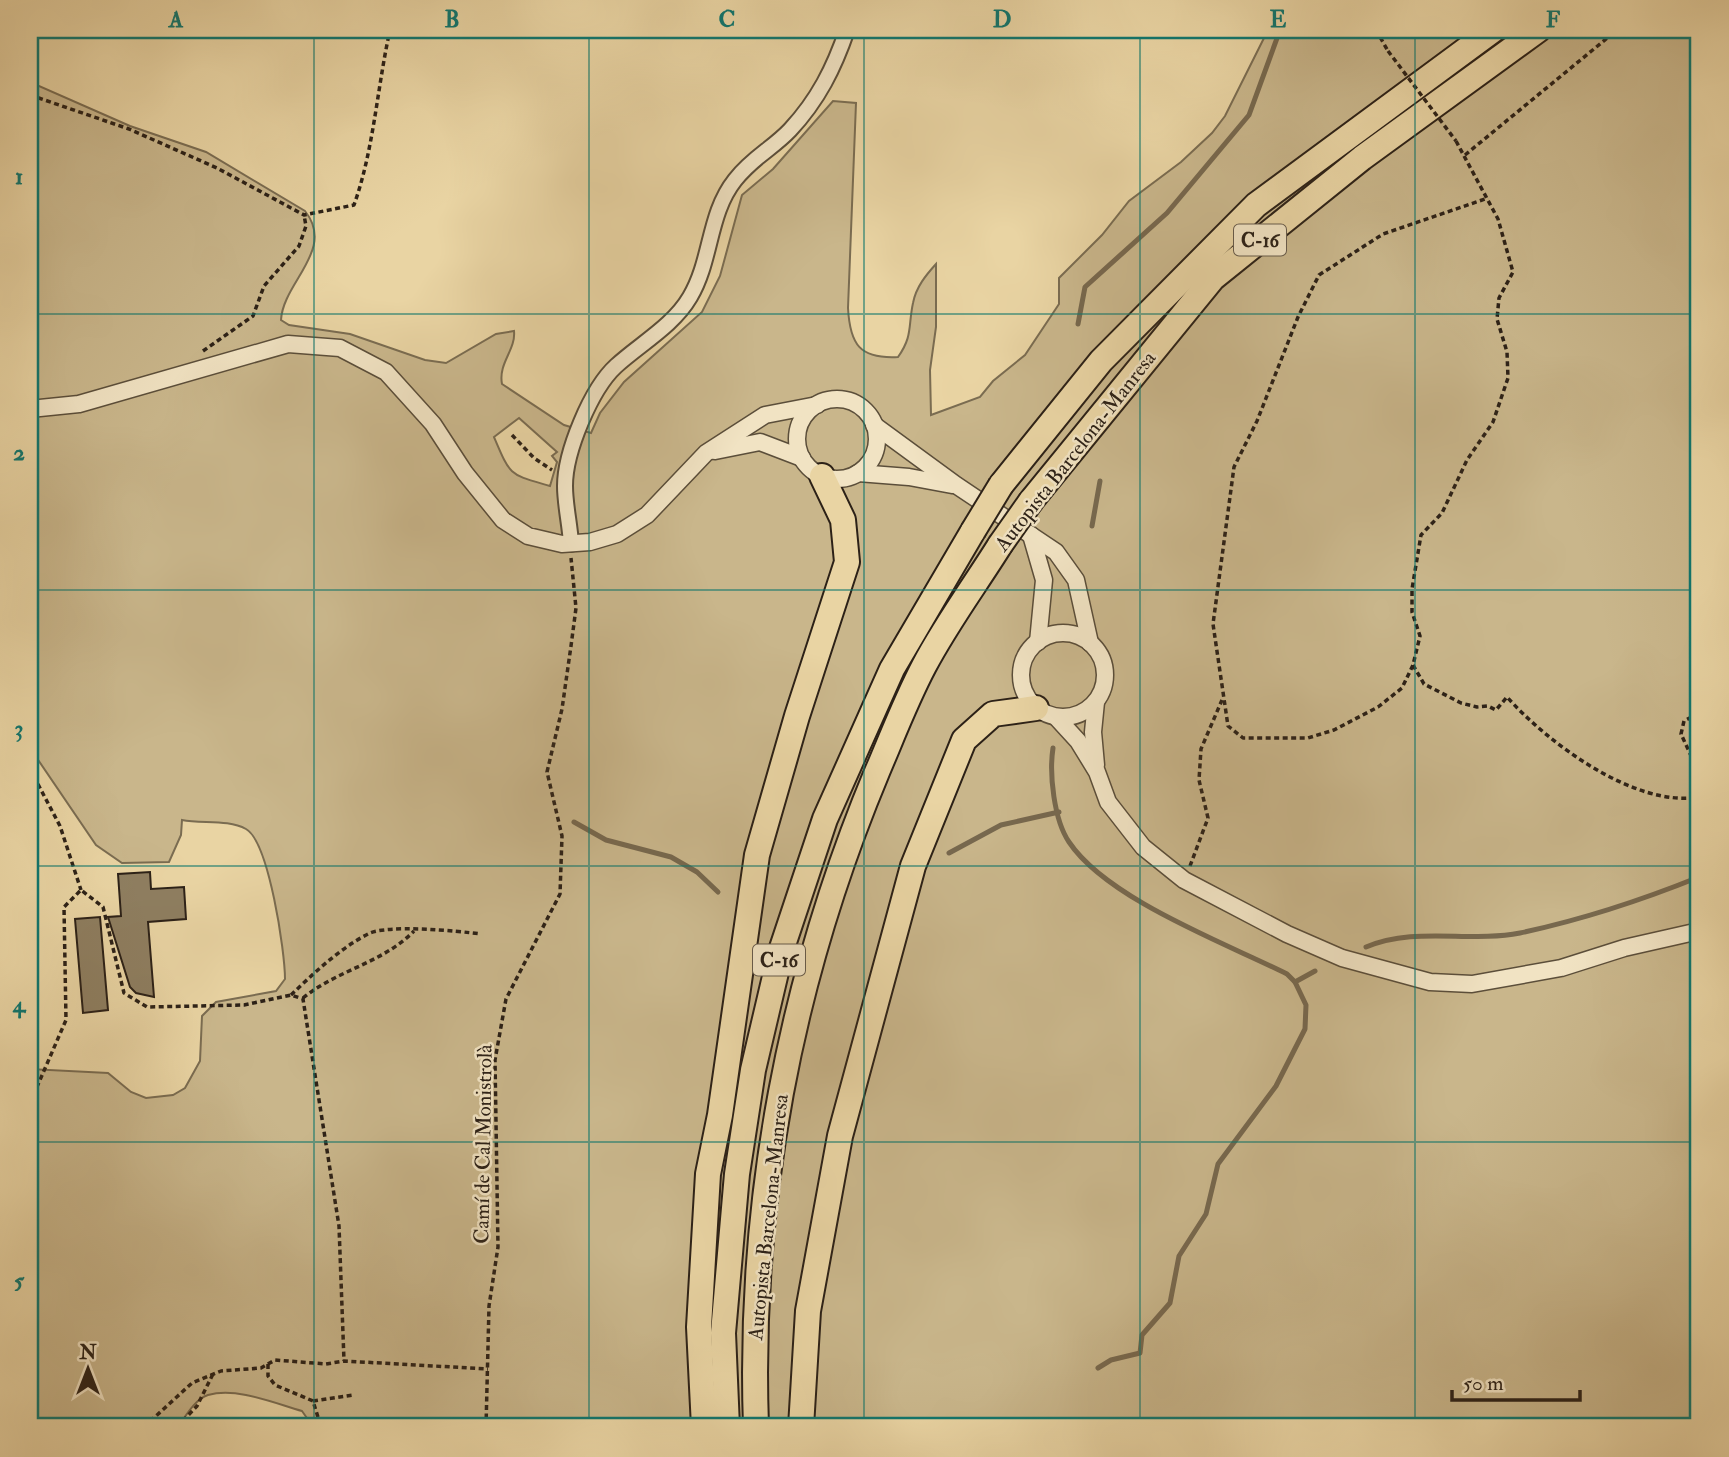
<svg xmlns="http://www.w3.org/2000/svg" width="1729" height="1457" viewBox="0 0 1729 1457" font-family="'IM FELL Double Pica',serif">
<style>
.green{fill:#c9b68b;stroke:#7a6c51;stroke-width:2;fill-rule:evenodd}
.lines{fill:none;stroke-linecap:round;stroke-linejoin:round}
.stream{stroke:#77684e;stroke-width:5}
.building{fill:#8e7e60;stroke:#2c2117;stroke-width:2}
.minor-casing{stroke:#5b4e3a;stroke-width:18}
.tertiary-casing{stroke:#5b4e3a;stroke-width:19}
.motorway-casing{stroke:#2c2117;stroke-width:28}
.path{stroke:#2c2117;stroke-width:3.5;stroke-dasharray:5 3.5;stroke-linecap:butt}
.minor{stroke:#f1e3c3;stroke-width:14}
.tertiary{stroke:#f1e3c3;stroke-width:16}
.motorway{stroke:#e9d4a3;stroke-width:24}
.motorway-bridge-casing{stroke:#2c2117;stroke-width:28;stroke-linecap:butt}
.path-bridge{stroke:#2c2117;stroke-width:3.5;stroke-dasharray:5 3.5;stroke-linecap:butt}
.motorway-bridge{stroke:#e9d4a3;stroke-width:24}
.grid{fill:none;stroke:#0f766e;stroke-width:2;stroke-opacity:0.55}
.labels{text-anchor:middle;stroke-width:5;stroke-linejoin:round;paint-order:stroke}
.shield{fill:#f1e3c3;stroke:#675b4b;stroke-width:2}
.shield-label{font-size:19px;font-weight:bold;fill:#2c2117}
.street-label{font-size:21px;fill:#2c2117;stroke:#f1e3c3}
.neatline{fill:none;stroke:#0f766e;stroke-width:2.5}
.grid-label{font-size:23px;text-anchor:middle;font-weight:bold;fill:#0f766e}
</style>
<rect width="100%" height="100%" fill="#e9d4a3"/>
<filter id="stains"><feTurbulence type="fractalNoise" baseFrequency=".00286" numOctaves="4"/><feColorMatrix values="0 0 0 0 .2 0 0 0 0 .09 0 0 0 0 .02 0 0 0 .5 -.17"/></filter>
<radialGradient id="worn" r=".72"><stop offset=".6" stop-color="#630" stop-opacity="0"/><stop offset="1" stop-color="#630" stop-opacity=".3"/></radialGradient>
<path class="green" d="M1268 30H1699V1427H305L309 1421 302 1411C274 1403 237 1387 208 1395 195 1399 185 1417 178 1427H30V1069L108 1073 131 1092 146 1098 173 1095 185 1088 200 1061 202 1016 216 1002 276 991 285 979C285 952 269 842 246 829 228 819 202 824 182 820L181 835 169 862 122 863 96 845 30 748V82L130 126 206 152 305 211C336 250 283 282 281 320L289 325 350 334 425 360 446 363 496 334 514 331C516 350 498 363 502 384L564 425 591 433 600 413 624 382 702 312 720 276 742 195 773 169 833 101 856 103 848 308C850 345 860 359 898 357 913 336 908 326 913 303 916 287 926 275 936 264V327L930 370 931 415 980 397 993 381 1025 355 1059 304V278L1102 235 1129 201 1181 162 1212 133 1225 116ZM519 418 557 452 552 456 557 462 550 486C509 474 511 477 494 437Z"/>
<g class="lines">
<g class="stream">
<polyline points="1078,324 1085,287 1167,213 1249,115 1280,30"/>
<polyline points="1092,526 1100,481"/>
<path d="M1053 748C1049 774 1054 820 1069 842 1107 899 1225 943 1287 974L1295 982 1306 1005 1305 1029 1276 1086 1218 1164 1206 1214 1179 1256 1170 1303 1142 1335 1140 1353 1111 1360 1098 1368"/>
<polyline points="574,822 606,840 671,857 697,872 718,892"/>
<polyline points="949,853 1001,825 1059,812"/>
<path d="M1366 947C1415 926 1469 943 1520 933 1581 920 1642 900 1699 877"/>
<polyline points="1295,982 1315,971"/>
</g>
</g>
<g class="building">
<polygon points="150,872 151,889 184,887 186,919 148,922 154,997 136,993 130,987 108,917 121,916 118,874"/>
<polygon points="100,917 108,1010 83,1013 75,919"/>
</g>
<g class="lines">
<defs>
<path id="minor" d="M571 544C570 525 565 505 565 486 565 452 591 389 616 366 640 344 673 326 690 297 712 260 708 214 735 180 753 157 772 149 790 130 818 100 834 68 847 30"/>
<g id="tertiary">
<circle cx="837" cy="439" r="40"/>
<polyline points="30,409 79,404 288,344 340,348 386,372 433,424 465,473 503,520 528,536 562,544 590,542 617,534 647,515 706,453 765,415 817,405"/>
<polyline points="874,425 956,485 1056,552 1076,580 1090,643"/>
<polyline points="715,451 760,442 802,458"/>
<polyline points="858,473 909,477 952,485"/>
<polyline points="1031,535 1044,580 1038,642"/>
<circle cx="1063" cy="675" r="42"/>
<polyline points="1056,717 1078,741 1097,772 1108,802 1143,847 1184,880 1287,934 1342,958 1430,982 1472,984 1561,968 1624,948 1699,931"/>
<polyline points="1096,765 1093,732 1096,702"/>
</g>
<g id="motorway">
<polyline points="1001,485 1101,361 1256,205 1493,30"/>
<polyline points="1031,501 1213,278 1362,158 1538,30"/>
<polyline points="704,1427 699,1327 708,1174 720,1115 757,855 797,716 847,562 843,520 822,476"/>
<polyline points="727,1427 723,1333 737,1174 753,1070 781,951 825,819 892,669 973,531"/>
<path d="M756 1427C748 1202 790 980 877 772 892 737 906 700 924 666 946 624 975 585 1000 545"/>
<polyline points="801,1427 808,1311 840,1136 913,866 964,740 993,714 1036,708"/>
</g>
</defs>
<use href="#minor" class="minor-casing"/>
<use href="#tertiary" class="tertiary-casing"/>
<use href="#motorway" class="motorway-casing"/>
<g class="path">
<polyline points="1376,30 1388,51"/>
<path d="M30 95 129 129 217 168 304 215 354 205C374 149 377 88 390 30"/>
<polyline points="1456,141 1498,219 1513,272 1499,298 1497,319 1507,352 1508,378 1493,422 1467,460 1442,513 1421,535 1412,589 1412,612 1420,636 1413,665 1402,688 1378,707 1334,730 1308,738 1243,738 1228,726 1213,624 1234,467 1257,421 1298,317 1319,275 1383,234 1488,198"/>
<polyline points="1465,155 1617,30"/>
<polyline points="203,351 253,316 264,286 299,246 306,226 304,215"/>
<polyline points="512,435 534,458 552,470"/>
<path d="M1413 665 1424 684 1461 703 1477 707 1488 706 1496 710 1507 697C1548 743 1635 808 1699 797"/>
<polyline points="1699,713 1684,721 1681,734 1699,773"/>
<polyline points="30,769 60,826 81,890"/>
<polyline points="1190,866 1208,818 1199,780 1201,749 1222,700"/>
<path d="M291 995C314 973 339 949 368 934 386 924 458 931 481 934"/>
<path d="M303 998C337 970 383 963 414 931"/>
<polyline points="30,1103 66,1020 64,907 81,890 103,907 124,993 147,1007 244,1005 291,995 303,999 339,1226 344,1361"/>
<polyline points="268,1364 268,1376 275,1385 313,1401 321,1427"/>
<polyline points="313,1401 354,1395"/>
<polyline points="144,1427 192,1383 221,1371 261,1368 275,1360 326,1364 344,1361 488,1369"/>
<polyline points="177,1427 197,1406 213,1374"/>
<polyline points="486,1427 489,1306 498,1247 495,1060 506,999 560,894 562,836 547,772 562,709 571,646 576,608 571,558"/>
</g>
<use href="#minor" class="minor"/>
<use href="#tertiary" class="tertiary"/>
<use href="#motorway" class="motorway"/>
<defs>
<g id="motorway-bridge">
<polyline points="973,531 1001,485"/>
<polyline points="1000,545 1031,501"/>
</g>
</defs>
<use href="#motorway-bridge" class="motorway-bridge-casing"/>
<polyline class="path-bridge" points="1388,51 1456,141"/>
<use href="#motorway-bridge" class="motorway-bridge"/>
</g>
<path class="grid" d="M314 30V1427M589 30V1427M864 30V1427M1140 30V1427M1415 30V1427M30 314H1699M30 590H1699M30 866H1699M30 1142H1699"/>
<g class="labels">
<g class="shield">
<rect x="1234" y="224.5" width="52" height="31" rx="5"/>
<rect x="753" y="944.5" width="52" height="31" rx="5"/>
</g>
<g class="shield-label">
<text x="1260" y="247">C-16</text>
<text x="779" y="967">C-16</text>
</g>
<g class="street-label">
<text transform="translate(1075 451) rotate(-52)" y="7">Autopista Barcelona-Manresa</text>
<text transform="translate(483 1144) rotate(-89)" y="7">Camí de Cal Monistrolà</text>
<text transform="translate(768 1217) rotate(-84)" y="7">Autopista Barcelona-Manresa</text>
</g>
</g>
<rect width="1729" height="1457" fill="none" stroke="#e9d4a3" stroke-width="77"/>
<g transform="translate(88 1369)" stroke="#f1e3c3" stroke-width="5" paint-order="stroke">
<path d="M0-5L12 26L0 18L-12 26Z" fill="#2c2117"/>
<text y="-10" font-size="19" font-weight="bold" text-anchor="middle" fill="#2c2117">N</text>
</g>
<path d="M1452 1390v10h128v-10" fill="none" stroke="#2c2117" stroke-width="3.5"/>
<text x="1463" y="1390" font-size="21" fill="#2c2117" stroke="#f1e3c3" stroke-width="5" paint-order="stroke">50 m</text>
<rect x="38" y="38" width="1652" height="1380" class="neatline"/>
<g class="grid-label">
<text x="176" y="27">A</text>
<text x="452" y="27">B</text>
<text x="727" y="27">C</text>
<text x="1002" y="27">D</text>
<text x="1278" y="27">E</text>
<text x="1553" y="27">F</text>
<text x="19" y="184">1</text>
<text x="19" y="460">2</text>
<text x="19" y="736">3</text>
<text x="19" y="1012">4</text>
<text x="19" y="1288">5</text>
</g>
<rect width="100%" height="100%" filter="url(#stains)"/>
<rect width="100%" height="100%" fill="url(#worn)"/>
</svg>
